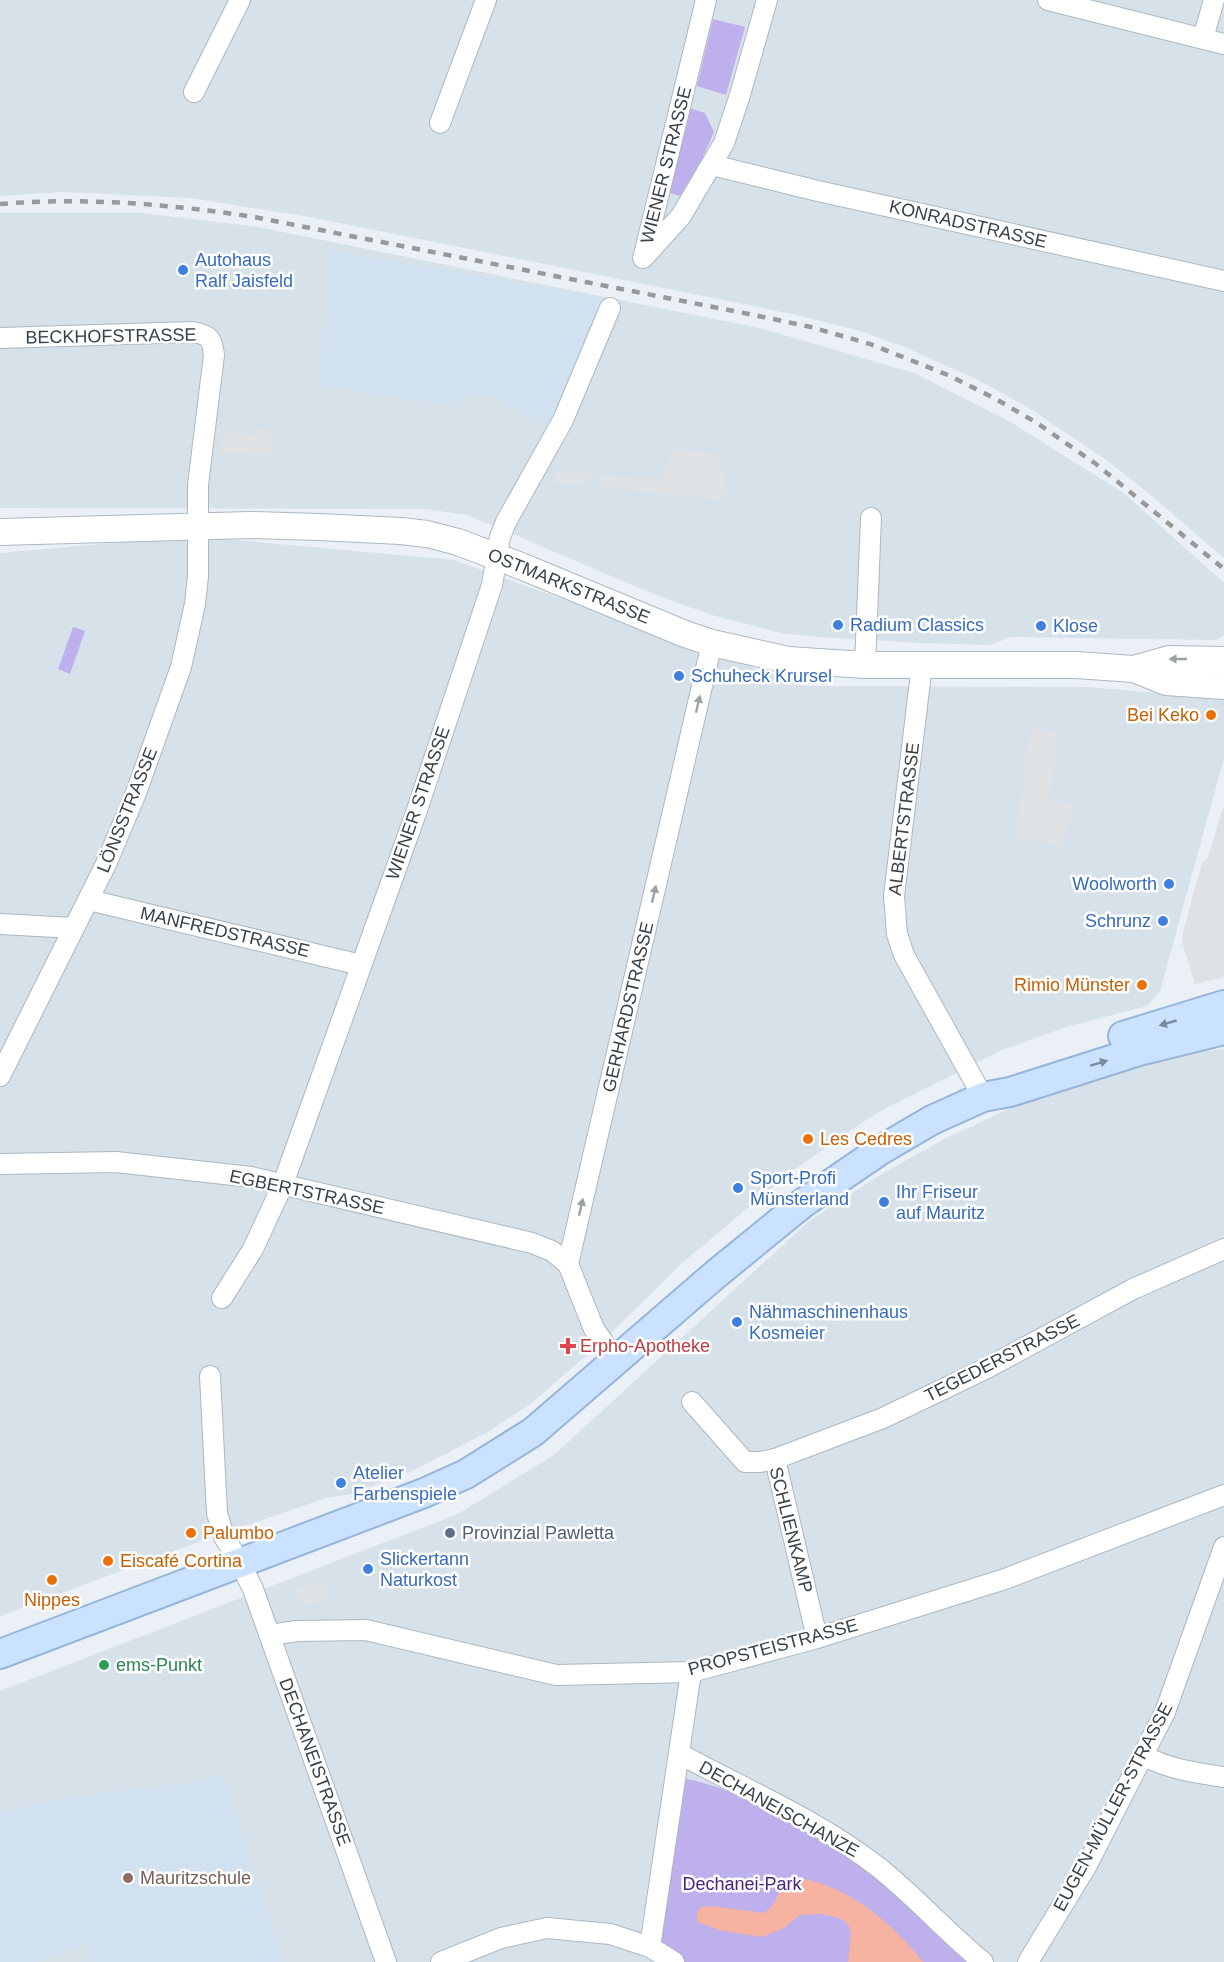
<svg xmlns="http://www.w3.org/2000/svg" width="1224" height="1962" viewBox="0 0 1224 1962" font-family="Arial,sans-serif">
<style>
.residential{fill:#d7e1ea}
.education{fill:#d2e1f0}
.green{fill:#beafed}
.parking{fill:#dee2e4}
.water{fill:#f7b3a2}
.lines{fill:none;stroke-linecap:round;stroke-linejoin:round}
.minor-casing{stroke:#abb8c3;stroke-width:22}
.tertiary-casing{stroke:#abb8c3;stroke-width:28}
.secondary-casing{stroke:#96b5da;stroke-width:32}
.minor{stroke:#fff;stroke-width:20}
.tertiary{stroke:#fff;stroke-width:26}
.secondary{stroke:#cae2ff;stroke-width:28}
.rail{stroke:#999;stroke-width:4.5;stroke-dasharray:8 8;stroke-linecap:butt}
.oneway{fill:#9ba1a5}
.oneway2{fill:#798b9c}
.shop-dot{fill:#3f7fe0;stroke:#fff;stroke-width:2}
.food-dot{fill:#e8710a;stroke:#fff;stroke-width:2}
.health-dot{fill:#e0444e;stroke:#fff;stroke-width:2}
.service-dot{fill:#5c6f8a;stroke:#fff;stroke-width:2}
.leisure-dot{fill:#2e9e5b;stroke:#fff;stroke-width:2}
.education-dot{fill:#8d6e63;stroke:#fff;stroke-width:2}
.labels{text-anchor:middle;stroke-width:5;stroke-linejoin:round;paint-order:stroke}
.street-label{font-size:18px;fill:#37434b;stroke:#fff}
.shop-label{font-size:18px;fill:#366cbe;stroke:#fff;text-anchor:start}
.food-label{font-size:18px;fill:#c56008;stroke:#fff;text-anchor:start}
.health-label{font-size:18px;fill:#be3a42;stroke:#fff;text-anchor:start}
.service-label{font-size:18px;fill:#4e5e75;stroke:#fff;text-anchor:start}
.leisure-label{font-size:18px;fill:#27864d;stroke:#fff;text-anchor:start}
.education-label{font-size:18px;fill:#785e54;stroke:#fff;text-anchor:start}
.park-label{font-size:18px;fill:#4b2483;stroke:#fff}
</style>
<rect width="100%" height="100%" fill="#eaf0f6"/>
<g class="residential">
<polygon points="0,0 1224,0 1224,558 1152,496 1109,462 1031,409 980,381 907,348 860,331 797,315 310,217 190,198 64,192 0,196"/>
<polygon points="0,213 142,213 258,227 759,328 914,373 1009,421 1125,494 1224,583 1224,635 1217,640 1011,637 990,645 920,643 818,637 781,633 712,615 653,594 468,515 425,509 0,508"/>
<polygon points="190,536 454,560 805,686 1089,687 1224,699 1224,758 1160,991 1147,1006 1066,1027 1002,1050 875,1114 788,1174 680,1265 606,1338 533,1402 488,1432 416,1469 352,1494 326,1498 212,1537 0,1616 0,553"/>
<polygon points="1224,1049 1224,1962 0,1962 0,1691 458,1514 554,1455 809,1221 880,1175 944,1139 1050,1090 1142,1060"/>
</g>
<g class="education">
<polygon points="330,250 602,298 549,429 492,397 463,398 448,405 319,385"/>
<polygon points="223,1774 284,1962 94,1962 88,1944 34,1962 0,1962 0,1812 49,1801 155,1786 197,1783"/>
</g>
<g class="green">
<polygon points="713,19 745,27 726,95 697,86"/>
<polygon points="685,107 705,113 714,132 702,159 680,196 664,191"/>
<polygon points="73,627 85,631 70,674 58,669"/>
<path d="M685 1779C712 1783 738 1795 763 1807 802 1826 841 1849 877 1876 909 1901 939 1932 966 1962H678L656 1940 680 1782Z"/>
</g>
<g class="parking">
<polygon points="257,428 272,430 272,454 220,453 222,432 256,435"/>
<polygon points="673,449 720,454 719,467 726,468 724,487 727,487 726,501 600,487 601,475 661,479"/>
<polygon points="558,472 592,474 585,486 552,483"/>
<polygon points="1030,729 1058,732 1050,800 1073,805 1063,848 1025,837 1015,840"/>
<polygon points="1224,805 1224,977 1195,984 1182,942 1183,932 1202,863 1207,859"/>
<polygon points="323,1580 329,1599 301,1607 295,1589"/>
</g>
<path class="water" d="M804 1879C851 1888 894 1925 923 1962H848L851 1934 849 1926 843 1920 835 1917 822 1914 800 1915 784 1928 762 1937 723 1931 697 1922V1913L701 1907 711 1906 764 1913C784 1900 771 1885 804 1879Z"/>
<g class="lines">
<defs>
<g id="minor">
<polyline points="1048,0 1224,44"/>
<polyline points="1203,38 1214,0"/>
<polyline points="194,92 240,0"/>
<polyline points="440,123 486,0"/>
<polyline points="712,165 818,191 1224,281"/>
<polyline points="644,255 706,0"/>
<polyline points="643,258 681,216 724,143 739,98 767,0"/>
<path d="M0 338 193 332C210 335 212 339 214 355L198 485V576L195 604 181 667 136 793 106 864 0 1076"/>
<polyline points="865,665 871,518"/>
<polyline points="922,665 894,896 897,934 904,955 983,1097"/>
<polyline points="89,900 361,965"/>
<polyline points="0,924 74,928"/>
<polyline points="0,1164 116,1162 251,1177 532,1243 552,1251 568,1264"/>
<polyline points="222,1298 253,1249 283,1184 416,813 492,585 500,537 506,522 563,420 610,308"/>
<polyline points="617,1361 594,1329 568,1264 712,643"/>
<polyline points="210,1376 217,1513 224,1537 240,1563 253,1589 386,1962"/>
<polyline points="692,1402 745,1462 760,1462 775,1459 883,1418 987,1368 1133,1289 1224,1249"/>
<polyline points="775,1459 817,1638"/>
<polyline points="270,1635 297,1631 366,1630 556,1675 691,1672 817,1638 1005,1579 1224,1495"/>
<path d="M680 1754C746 1790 818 1820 878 1867 915 1896 946 1932 983 1962"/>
<path d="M1144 1756C1169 1769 1196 1773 1224 1777"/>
<polyline points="650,1947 691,1672"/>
<polyline points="441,1962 501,1938 547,1928 610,1934 650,1947 674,1962"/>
<polyline points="1028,1962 1087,1865 1165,1712 1224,1547"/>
</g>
<g id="tertiary">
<polyline points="0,532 250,525 318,527 401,531 427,534 458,542 521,566 685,634 712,643 788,660 865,665 1076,665 1134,669 1166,682 1224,686"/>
<polyline points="1134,669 1169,659 1224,660"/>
</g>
<g id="secondary">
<polyline points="1123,1036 1224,1005"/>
<polyline points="0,1654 424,1493 466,1474 533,1432 716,1274 803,1203 879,1151 932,1120 983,1097 1010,1092 1139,1051 1224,1030"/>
</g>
</defs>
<use href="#minor" class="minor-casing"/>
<use href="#tertiary" class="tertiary-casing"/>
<use href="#secondary" class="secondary-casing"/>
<use href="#minor" class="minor"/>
<use href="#tertiary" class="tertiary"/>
<use href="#secondary" class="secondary"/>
<path class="rail" d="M0 204C85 197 169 204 254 217L749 314 811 327 870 344 948 375 994 398 1037 423 1096 464 1224 569"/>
</g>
<defs><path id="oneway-solid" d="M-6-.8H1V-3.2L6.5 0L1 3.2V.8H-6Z" transform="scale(1.5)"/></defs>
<g class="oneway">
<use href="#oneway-solid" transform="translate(1178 659) rotate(-180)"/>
<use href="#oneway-solid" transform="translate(698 704) rotate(-77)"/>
<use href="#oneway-solid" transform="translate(654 894) rotate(-77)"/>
<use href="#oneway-solid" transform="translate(581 1207) rotate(-77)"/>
</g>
<g class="oneway2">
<use href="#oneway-solid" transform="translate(1168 1023) rotate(164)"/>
<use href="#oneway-solid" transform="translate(1099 1063) rotate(-17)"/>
</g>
<g class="shop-dot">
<circle cx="183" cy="270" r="6"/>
<circle cx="838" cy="625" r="6"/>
<circle cx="1041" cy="626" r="6"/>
<circle cx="679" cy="676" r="6"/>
<circle cx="1169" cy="884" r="6"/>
<circle cx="1163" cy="921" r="6"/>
<circle cx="738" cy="1188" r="6"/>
<circle cx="884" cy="1202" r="6"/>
<circle cx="737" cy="1322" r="6"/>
<circle cx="341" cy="1483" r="6"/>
<circle cx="368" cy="1569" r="6"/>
</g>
<g class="food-dot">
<circle cx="1211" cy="715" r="6"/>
<circle cx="1142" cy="985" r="6"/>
<circle cx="808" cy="1139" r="6"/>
<circle cx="191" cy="1533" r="6"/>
<circle cx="108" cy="1561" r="6"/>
<circle cx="52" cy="1580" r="6"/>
</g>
<path class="health-dot" d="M565 1337h6v6h6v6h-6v6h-6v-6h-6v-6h6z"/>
<circle class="service-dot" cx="450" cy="1533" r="6"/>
<circle class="leisure-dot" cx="104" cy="1665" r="6"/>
<circle class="education-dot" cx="128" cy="1878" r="6"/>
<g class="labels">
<g class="street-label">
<text transform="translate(666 165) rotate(-76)" y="6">WIENER STRASSE</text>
<text transform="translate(968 224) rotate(13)" y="6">KONRADSTRASSE</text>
<text transform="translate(111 336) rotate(-1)" y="6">BECKHOFSTRASSE</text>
<text transform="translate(569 586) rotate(22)" y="6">OSTMARKSTRASSE</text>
<text transform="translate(418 803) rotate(-71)" y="6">WIENER STRASSE</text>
<text transform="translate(127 810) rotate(-68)" y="6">LÖNSSTRASSE</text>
<text transform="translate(904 819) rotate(-83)" y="6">ALBERTSTRASSE</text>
<text transform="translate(225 932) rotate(13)" y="6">MANFREDSTRASSE</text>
<text transform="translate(628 1007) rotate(-77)" y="6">GERHARDSTRASSE</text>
<text transform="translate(307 1192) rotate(12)" y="6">EGBERTSTRASSE</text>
<text transform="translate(1002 1358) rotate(-27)" y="6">TEGEDERSTRASSE</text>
<text transform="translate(791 1530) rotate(76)" y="6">SCHLIENKAMP</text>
<text transform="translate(773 1647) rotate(-15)" y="6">PROPSTEISTRASSE</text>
<text transform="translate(315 1762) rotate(70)" y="6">DECHANEISTRASSE</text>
<text transform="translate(1113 1807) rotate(-62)" y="6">EUGEN-MÜLLER-STRASSE</text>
<text transform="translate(779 1809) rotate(29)" y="6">DECHANEISCHANZE</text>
</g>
<g class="shop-label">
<text x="195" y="266">Autohaus<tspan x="195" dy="21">Ralf Jaisfeld</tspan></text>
<text x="850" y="631">Radium Classics</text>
<text x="1053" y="632">Klose</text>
<text x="691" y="682">Schuheck Krursel</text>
<text x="1157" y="890" text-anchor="end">Woolworth</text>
<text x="1151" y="927" text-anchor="end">Schrunz</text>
<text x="750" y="1184">Sport-Profi<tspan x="750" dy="21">Münsterland</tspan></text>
<text x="896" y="1198">Ihr Friseur<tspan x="896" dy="21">auf Mauritz</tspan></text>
<text x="749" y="1318">Nähmaschinenhaus<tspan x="749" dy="21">Kosmeier</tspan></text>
<text x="353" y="1479">Atelier<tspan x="353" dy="21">Farbenspiele</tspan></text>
<text x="380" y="1565">Slickertann<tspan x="380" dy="21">Naturkost</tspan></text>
</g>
<g class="food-label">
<text x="1199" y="721" text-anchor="end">Bei Keko</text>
<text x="1130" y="991" text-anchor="end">Rimio Münster</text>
<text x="820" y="1145">Les Cedres</text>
<text x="203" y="1539">Palumbo</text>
<text x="120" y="1567">Eiscafé Cortina</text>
<text x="52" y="1606" text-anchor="middle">Nippes</text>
</g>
<g class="health-label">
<text x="580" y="1352">Erpho-Apotheke</text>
</g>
<g class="service-label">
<text x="462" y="1539">Provinzial Pawletta</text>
</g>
<g class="leisure-label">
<text x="116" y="1671">ems-Punkt</text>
</g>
<g class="education-label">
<text x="140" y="1884">Mauritzschule</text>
</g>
<g class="park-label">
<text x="742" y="1890">Dechanei-Park</text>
</g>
</g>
</svg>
